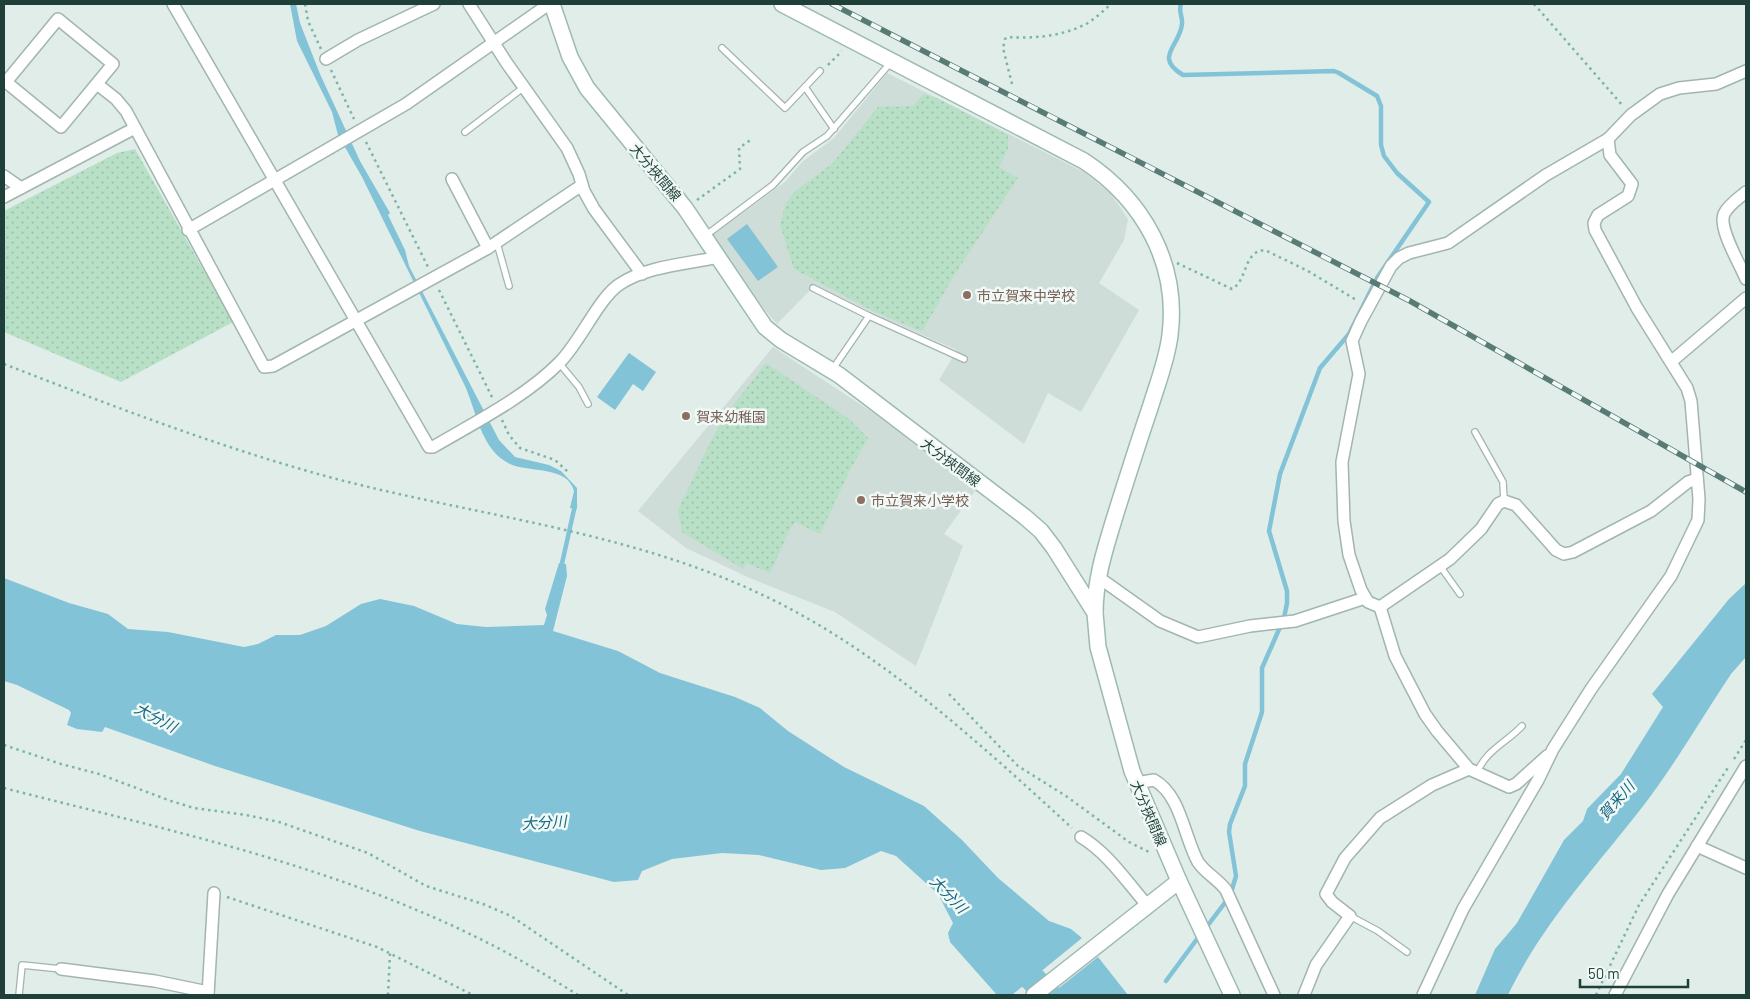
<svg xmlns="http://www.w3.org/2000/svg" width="1750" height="999" font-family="Barlow,'Noto Sans JP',sans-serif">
  <defs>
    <pattern id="park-dots" width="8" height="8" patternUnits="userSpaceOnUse" patternTransform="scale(1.25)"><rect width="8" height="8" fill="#b7e0c6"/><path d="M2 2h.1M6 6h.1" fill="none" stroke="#9dc1ab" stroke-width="1.8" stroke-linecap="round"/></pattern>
  </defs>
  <rect width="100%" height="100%" fill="#e0ede8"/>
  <g fill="#ceddd7">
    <polygon points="887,73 1084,172 1111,194 1128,219 1124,240 1099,283 1139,310 1081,412 1048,393 1024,444 939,380 957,350 884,318 815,285 777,324 754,297 714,237 714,234 785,182 802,162 834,138"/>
    <polygon points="773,347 875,414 975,491 944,534 963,546 916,666 835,612 752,579 686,548 638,511"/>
  </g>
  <g fill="url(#park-dots)">
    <polygon points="924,94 937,98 1008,135 1008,149 999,167 1018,178 955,274 923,330 921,331 871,310 794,269 780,225 785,205 794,192 832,164 878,107 913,106"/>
    <polygon points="135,149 233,322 121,382 4,332 4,211 117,153"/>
    <polygon points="766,363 849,419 868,438 850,470 820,534 795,522 789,531 770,573 746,563 743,569 682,532 678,510 711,441 724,417"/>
  </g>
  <g fill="#82c3d8">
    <path d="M 290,4 L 296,4 L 300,23 L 320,74 L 360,161 L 390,213 L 388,215 L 405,250 L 409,266 L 499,440 L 515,457 L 549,465 L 561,471 L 577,488 L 577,509 L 570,508 L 574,491 C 567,465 529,473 510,464 C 481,450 477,413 465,386 L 362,177 L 338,135 L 332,112 L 297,41 Z"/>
    <polygon points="747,224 778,267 758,281 727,239"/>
    <polygon points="629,353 656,372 643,391 633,384 615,410 597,397"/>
    <polygon points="559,563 566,564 567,576 553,631 618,651 660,673 735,697 760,708 788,731 844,767 924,806 962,840 998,878 1049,921 1071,929 1082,938 1012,995 997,995 950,942 948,933 953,923 938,894 896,856 881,851 845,868 821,870 759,855 722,853 672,859 642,871 638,880 614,882 420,831 215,766 105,727 102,732 77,729 67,725 71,713 69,710 17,685 4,681 4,578 69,603 108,614 128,629 168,632 244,647 258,644 276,635 300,635 326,626 361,604 380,599 414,606 457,624 486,627 544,625 547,615 545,609"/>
    <path d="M 1746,583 L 1746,657 L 1731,674 C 1701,719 1673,768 1640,810 C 1593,870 1541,926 1508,995 L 1475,995 L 1495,949 L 1517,923 L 1564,840 L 1583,821 L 1587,809 L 1621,774 L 1663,707 L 1652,694 L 1729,599 Z"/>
    <polygon points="1098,957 1128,995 1050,995"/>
  </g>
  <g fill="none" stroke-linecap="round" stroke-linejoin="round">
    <g stroke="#82c3d8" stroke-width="4.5">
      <path d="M 1181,4 C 1178,11 1183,17 1182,24 C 1180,46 1153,57 1183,75 L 1334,71 L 1339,73 L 1377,96 L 1381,106 L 1381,145 L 1384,156 L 1397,173 L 1429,202 L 1377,278 L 1349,334 L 1320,368 L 1280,474 L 1269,531 L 1287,591 L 1287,603 L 1284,618 L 1262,668 L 1262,712 L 1245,764 L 1245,786 L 1230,824 L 1229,832 L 1236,876 L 1230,896 L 1205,929"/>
      <polyline points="561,568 575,505"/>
      <polyline points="1166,981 1200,935"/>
    </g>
    <polyline stroke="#82c3d8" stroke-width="26" points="1007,952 1048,995"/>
    <defs>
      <g id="lane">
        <polyline points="722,48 785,108 820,71"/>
        <polyline points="805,87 834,129"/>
        <polyline points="465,132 524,87"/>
        <polyline points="705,236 773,185 803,152 827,136 892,61"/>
        <polyline points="497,243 509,286"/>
        <polyline points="813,288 869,316 964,359"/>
        <polyline points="559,363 579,387 588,404"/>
        <polyline points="832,370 869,316"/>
        <polyline points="1475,432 1503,482 1504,501"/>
        <polyline points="1440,566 1460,594"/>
        <path d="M 1477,773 C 1485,751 1506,743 1522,726"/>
        <polyline points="1350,916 1378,931 1407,952"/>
        <polyline points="19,995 22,965 61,969"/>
      </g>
      <g id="street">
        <path d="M 173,4 L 429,447 L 433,447 C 474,423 527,396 560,362 C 580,342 600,296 620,284 C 647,266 687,264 719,257"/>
        <polyline points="469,4 506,62 567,148 579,174 584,191 594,209 642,274"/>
        <polygon points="58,19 113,64 61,127 6,82"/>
        <polyline points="326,59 358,40 434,4"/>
        <polyline points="97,84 116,99 126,111 264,367 273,366 488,248 582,185"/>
        <polyline points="1608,139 1546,175 1448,243 1409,253 1399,258 1391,266 1361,321 1352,341 1359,374 1342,462 1344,521 1349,555 1361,590 1368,602 1380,607 1450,559 1481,529 1498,504 1504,501 1516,505 1556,550 1564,554 1573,552 1651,511 1688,482 1697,479"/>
        <polyline points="4,176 21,188"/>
        <polyline points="452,179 488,248"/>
        <path d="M 1746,192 C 1739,198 1728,205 1724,214 C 1718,228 1740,264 1746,279"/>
        <polyline points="4,197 135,128"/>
        <polyline points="188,230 406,104 549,4"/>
        <polyline points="1672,361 1746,298"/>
        <polyline points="1098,577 1160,621 1198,637 1250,626 1295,621 1365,598"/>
        <polyline points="1380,607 1395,656 1425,714 1437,731 1469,769 1509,787 1516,784 1547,756"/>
        <path d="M 1136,783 L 1154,780 C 1181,795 1184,837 1198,862 C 1205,873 1218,879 1226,890 L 1274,995"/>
        <path d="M 1081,837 C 1108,853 1127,882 1147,905"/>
        <polyline points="1697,846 1746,868"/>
        <polyline points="61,969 155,981 208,992"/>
        <polyline points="208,995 214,893"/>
        <polyline points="1304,995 1316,965 1350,916 1332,902 1326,894 1345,858 1380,818 1432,785 1469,769"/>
        <polyline points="1423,995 1463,909 1538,780 1553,749 1591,689 1671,576 1698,520 1699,499 1691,401 1687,388 1637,308 1595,230 1594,223 1598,215 1628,196 1632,184 1610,155 1608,139 1631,115 1660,94 1679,88 1716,84 1746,71"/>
        <polyline points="1615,995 1668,894 1746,766"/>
      </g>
      <g id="secondary">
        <polyline points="552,4 570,57 587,88 685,208 765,327 781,340 839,375 1025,517 1041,531 1054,548 1095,613 1098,647 1132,771 1179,881 1232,995"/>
        <path d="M 782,4 L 1084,161 C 1143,200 1179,263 1170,335 C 1167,360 1157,385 1150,408 C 1138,443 1127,478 1116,513 C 1106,546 1095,578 1095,613"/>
        <polyline points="1034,995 1179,881"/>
      </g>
    </defs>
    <use href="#lane" stroke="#a2b5b0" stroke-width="8"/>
    <use href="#street" stroke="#a2b5b0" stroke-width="14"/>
    <use href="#secondary" stroke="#9dbab2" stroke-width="18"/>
    <g stroke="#7db4a8" stroke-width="2.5" stroke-dasharray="2.5 4" stroke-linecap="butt">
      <polyline points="305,4 308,21 321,49"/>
      <polyline points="1534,4 1623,106"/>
      <polyline points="828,65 842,51"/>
      <polyline points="331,70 354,119"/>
      <path d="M 1012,84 L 1003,48 L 1005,39 L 1008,37 C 1033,39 1063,36 1086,24 C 1095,19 1103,11 1111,4"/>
      <polyline points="366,142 428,267"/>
      <polyline points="697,200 740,169 739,148 752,139"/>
      <path d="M 1177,263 L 1232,289 C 1248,280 1243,251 1265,250 L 1308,271 L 1358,301"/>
      <polyline points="439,290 493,399"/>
      <path d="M 4,364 C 107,404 211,444 318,474 C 477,518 649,531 796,612 C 896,666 988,751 1072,828"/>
      <polyline points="502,420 509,435 520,448 555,460 568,472"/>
      <polyline points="949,694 1018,766 1066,796 1129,842 1151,853"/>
      <polyline points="4,745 61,764 99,774 171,801 194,808 246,815 279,822 368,853 426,886 483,904 511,916 628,995"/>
      <polyline points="1734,759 1746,740"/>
      <path d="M 4,788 C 167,830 338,866 490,944 C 520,959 549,977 578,995"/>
      <polyline points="227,897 377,947 473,995"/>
      <polyline points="388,995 390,953"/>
      <polyline points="1596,995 1639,905 1729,766"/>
    </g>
    <use href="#lane" stroke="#fff" stroke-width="5.5"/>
    <use href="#street" stroke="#fff" stroke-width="11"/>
    <use href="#secondary" stroke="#fff" stroke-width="15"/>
    <defs>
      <polyline id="rail" points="832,4 1410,301 1746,492"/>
    </defs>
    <use href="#rail" stroke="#597b75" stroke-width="5.5"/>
    <use href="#rail" stroke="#f1f9f6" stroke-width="4" stroke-dasharray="11" stroke-linecap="butt"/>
  </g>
  <g fill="#8d6e63" stroke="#f1f9f6" stroke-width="2">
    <circle cx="967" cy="295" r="5"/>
    <circle cx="686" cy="416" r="5"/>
    <circle cx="861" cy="500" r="5"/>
  </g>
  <g text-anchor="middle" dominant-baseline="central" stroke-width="5" stroke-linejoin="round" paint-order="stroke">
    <g font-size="14" fill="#1f3f39" stroke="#f1f9f6">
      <text transform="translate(656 172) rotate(50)">大分挾間線</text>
      <text transform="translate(951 462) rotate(37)">大分挾間線</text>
      <text transform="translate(1149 813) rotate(67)">大分挾間線</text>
    </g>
    <g font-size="14" fill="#785e54" stroke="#f1f9f6" text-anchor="start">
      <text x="977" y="295">市立賀来中学校</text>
      <text x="696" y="416">賀来幼稚園</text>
      <text x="871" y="500">市立賀来小学校</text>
    </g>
    <g font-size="15" font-style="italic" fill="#136581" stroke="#f1f9f6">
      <text transform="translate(156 717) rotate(28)">大分川</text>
      <text transform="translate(1616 800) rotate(-49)">賀来川</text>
      <text transform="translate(544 822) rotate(-4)">大分川</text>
      <text transform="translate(949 894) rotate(46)">大分川</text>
    </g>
  </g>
  <rect width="1750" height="999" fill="none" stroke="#1f3f39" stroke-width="10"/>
  <path d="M1580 979v8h108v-8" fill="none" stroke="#1f3f39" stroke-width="2.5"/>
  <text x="1588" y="979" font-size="15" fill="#1f3f39" stroke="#f1f9f6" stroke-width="4" paint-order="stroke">50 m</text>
</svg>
